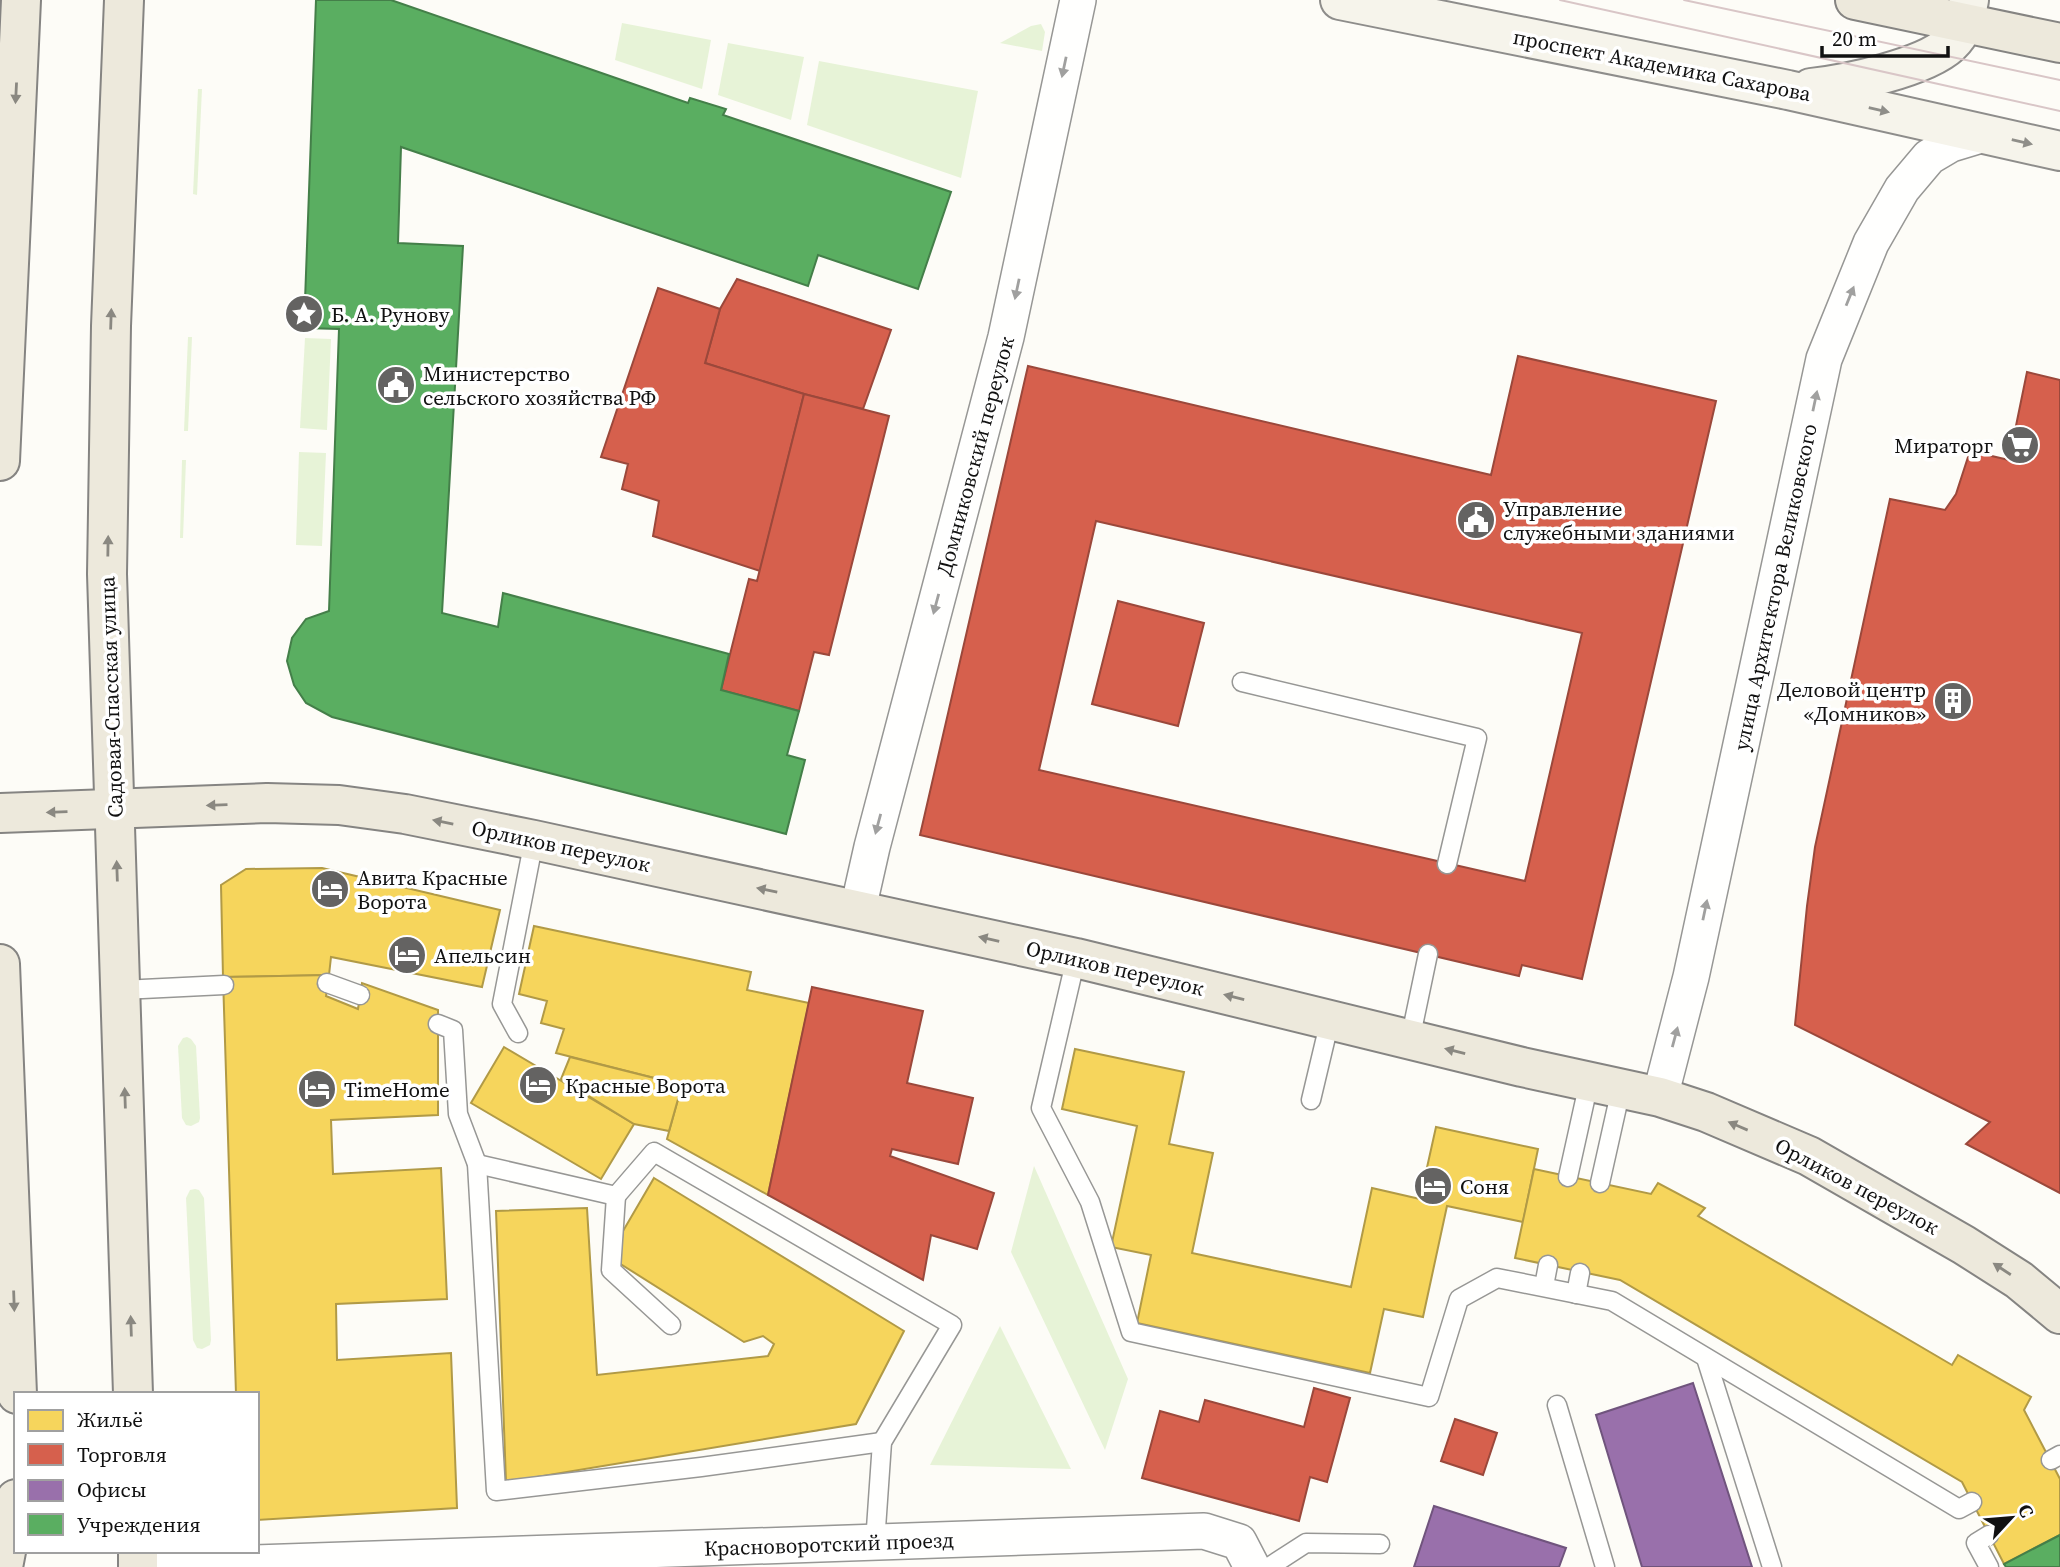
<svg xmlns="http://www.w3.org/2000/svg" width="2060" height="1567" font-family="'Source Serif 4',serif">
  <rect width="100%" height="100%" fill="#fdfcf7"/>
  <g fill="#e7f3d7">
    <polygon points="622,23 711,40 702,89 615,60"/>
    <polygon points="1041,24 1045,32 1042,51 1000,43 1031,26"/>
    <polygon points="728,43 804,57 791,120 718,95"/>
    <polygon points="819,61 978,91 961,178 807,125"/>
    <polygon points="198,89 202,89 197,195 193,194"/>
    <polygon points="188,337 192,337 188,431 184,431"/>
    <polygon points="305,338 331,339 327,430 300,428"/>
    <polygon points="299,452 326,453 322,546 296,545"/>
    <polygon points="182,460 186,460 183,538 180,538"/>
    <polygon points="187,1037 191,1039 196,1046 200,1118 199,1122 191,1126 186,1125 182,1118 178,1046 183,1038"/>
    <polygon points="1034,1166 1128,1379 1105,1450 1011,1252"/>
    <polygon points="195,1189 199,1190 204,1198 211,1340 210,1345 202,1349 197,1348 193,1340 186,1198 190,1190"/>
    <polygon points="1000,1326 1071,1469 930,1465"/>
  </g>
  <g fill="#f6d55c" stroke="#b19a46" stroke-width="2">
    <polygon points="322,868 500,910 482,987 331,957 329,975 223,977 221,885 246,869"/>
    <polygon points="534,926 751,972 747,990 809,1003 768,1195 667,1139 682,1085 556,1053 564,1029 541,1023 547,1001 519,994"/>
    <polygon points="329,975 326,996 358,1009 362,983 438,1010 438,1115 331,1120 333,1174 441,1168 447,1299 336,1304 337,1360 451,1353 457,1508 257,1520 257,1394 236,1394 223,977"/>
    <polygon points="504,1047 634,1124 601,1179 471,1103"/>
    <polygon points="1075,1049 1184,1072 1169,1144 1213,1153 1192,1253 1351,1287 1372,1188 1420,1199 1436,1127 1538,1149 1523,1222 1447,1206 1423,1317 1384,1309 1370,1373 1137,1323 1151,1255 1111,1247 1137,1126 1062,1109"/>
    <polygon points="570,1057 682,1085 669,1131 634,1124 561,1079"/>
    <polygon points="1534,1169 1651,1194 1658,1183 1705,1208 1698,1216 1952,1365 1958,1355 2031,1397 2024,1410 2060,1479 2060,1535 2004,1564 1962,1482 1620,1280 1515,1258"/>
    <polygon points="654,1178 904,1331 856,1424 506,1482 496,1211 587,1208 597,1375 768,1356 774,1344 763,1336 744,1342 619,1263 623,1231"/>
  </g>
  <g fill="#d6604d" stroke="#9b483b" stroke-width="2" fill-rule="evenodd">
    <polygon points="737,279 891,330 863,409 804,394 705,363 720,309"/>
    <polygon points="658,288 720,309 705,363 804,394 760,571 653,536 659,501 622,489 628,464 601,457"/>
    <path d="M 1518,356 L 1716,401 L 1582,979 L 1522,965 L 1519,976 L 920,835 L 1028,366 L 1491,475 ZM 1096,521 L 1582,633 L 1525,881 L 1039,770 Z"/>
    <polygon points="2027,372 2060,380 2060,1193 1966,1144 1990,1122 1795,1025 1807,906 1815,847 1890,499 1945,510 1956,494 1970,451 2009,460"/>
    <polygon points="804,394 889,416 829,655 814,652 799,711 721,690 749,579 757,581"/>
    <polygon points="1118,601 1204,623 1178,726 1092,704"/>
    <polygon points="812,987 923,1011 907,1083 973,1098 958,1164 892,1149 890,1156 994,1193 977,1249 931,1235 923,1280 768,1195"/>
    <polygon points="1314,1388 1350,1398 1327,1482 1310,1477 1299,1521 1142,1478 1160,1411 1199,1422 1205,1400 1304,1427"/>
    <polygon points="1455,1419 1497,1433 1483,1475 1441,1461"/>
  </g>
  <g fill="#9970ab" stroke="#70547d" stroke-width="2">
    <polygon points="1693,1383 1752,1567 1642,1567 1596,1415"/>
    <polygon points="1434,1506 1566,1548 1559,1567 1414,1567"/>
  </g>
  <g fill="#5aae61" stroke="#447f49" stroke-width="2">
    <polygon points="316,0 391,0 688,103 690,98 726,109 723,115 951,192 918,289 818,255 808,286 401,147 398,243 463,246 442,613 498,627 503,593 729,654 721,690 799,711 787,755 805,760 786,834 332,717 306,703 294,685 287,661 292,638 306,619 329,611 339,329 304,328"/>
    <polygon points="2060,1535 2060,1567 2006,1567 2004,1564"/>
  </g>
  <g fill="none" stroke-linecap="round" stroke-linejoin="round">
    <defs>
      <g id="lane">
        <polyline points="1242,682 1477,738 1447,864"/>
        <polyline points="1076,958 1041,1108 1090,1202 1131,1332 1429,1397 1459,1299 1497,1278 1612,1301 1959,1509 1972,1502"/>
        <polyline points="327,983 360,995"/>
        <polyline points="122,990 224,985"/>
        <polyline points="438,1024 453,1030 458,1114 477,1164 496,1491 701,1467 882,1442"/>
        <polyline points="518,1033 502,1004 534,840"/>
        <polyline points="1410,1040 1428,954"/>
        <polyline points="1311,1100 1330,1020"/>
        <polyline points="477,1164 616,1196 654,1152 952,1325 882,1442 875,1543"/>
        <polyline points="1568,1177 1589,1082"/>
        <polyline points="1600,1183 1621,1089"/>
        <polyline points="616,1196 611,1270 671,1325"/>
        <polyline points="1544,1286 1548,1265"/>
        <polyline points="1576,1294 1580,1273"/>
        <polyline points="1706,1358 1772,1567"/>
        <polyline points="1557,1405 1605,1567"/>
        <polyline points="2051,1460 2060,1455"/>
        <polyline points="1269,1567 1306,1543 1380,1544"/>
        <polyline points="1989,1567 1976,1543 1989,1535"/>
      </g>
      <g id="street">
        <polyline points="858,909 872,847 1006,337 1078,0"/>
        <polyline points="1660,1097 1691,977 1824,359 1871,243 1902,189 1929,157 1951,144 1984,134"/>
        <polyline points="138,1567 1204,1531 1239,1542 1252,1567"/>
      </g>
      <g id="secondary">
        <polyline points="1340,0 1788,90 2060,151"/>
        <path d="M 1811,88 C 1847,84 1924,68 1950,44 C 1963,32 1966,17 1969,0"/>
      </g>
      <g id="primary">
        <polyline points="124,0 111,326 107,574 133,1394"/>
        <polyline points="1855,0 2060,43"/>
        <polyline points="0,461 21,0"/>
        <polyline points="0,813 267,803 339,805 405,814 534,840 1076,958 1522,1067 1660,1097 1706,1112 1809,1156 1964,1245 2019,1280 2060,1314"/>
        <polyline points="0,964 17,1394"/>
        <polyline points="138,1551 138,1567"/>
        <polyline points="3,1567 16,1499"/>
      </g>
    </defs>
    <use href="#lane" stroke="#979795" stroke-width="21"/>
    <use href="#street" stroke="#979795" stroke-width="38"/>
    <use href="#secondary" stroke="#8e8d8b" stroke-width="42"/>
    <use href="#primary" stroke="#858482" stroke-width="42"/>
    <use href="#lane" stroke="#fffffe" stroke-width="18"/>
    <use href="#street" stroke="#fffffe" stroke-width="35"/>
    <use href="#secondary" stroke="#f6f4eb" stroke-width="38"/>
    <use href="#primary" stroke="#ede9dc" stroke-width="38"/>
    <g stroke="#d9c6c7" stroke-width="2">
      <polyline points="1560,0 2060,111"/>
      <polyline points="1684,0 2060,80"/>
    </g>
  </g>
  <defs><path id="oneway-solid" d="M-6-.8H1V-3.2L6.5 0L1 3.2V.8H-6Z" transform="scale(1.75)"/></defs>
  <g fill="#a0a09f">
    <use href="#oneway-solid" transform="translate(1064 67) rotate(102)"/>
    <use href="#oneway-solid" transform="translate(1017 289) rotate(102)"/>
    <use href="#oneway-solid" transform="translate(1850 296) rotate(-68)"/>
    <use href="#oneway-solid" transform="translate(1815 401) rotate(-78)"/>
    <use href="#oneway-solid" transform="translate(936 604) rotate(105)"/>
    <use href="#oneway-solid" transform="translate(878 824) rotate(105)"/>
    <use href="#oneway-solid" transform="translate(1705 910) rotate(-78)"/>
    <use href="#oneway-solid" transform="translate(1675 1037) rotate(-75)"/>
  </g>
  <g fill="#8a8881">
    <use href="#oneway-solid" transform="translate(16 93) rotate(93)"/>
    <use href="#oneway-solid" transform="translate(111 319) rotate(-88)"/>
    <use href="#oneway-solid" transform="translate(108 546) rotate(-89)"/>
    <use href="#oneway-solid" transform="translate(217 805) rotate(178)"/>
    <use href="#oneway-solid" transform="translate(57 812) rotate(178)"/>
    <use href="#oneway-solid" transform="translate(443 822) rotate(-169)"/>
    <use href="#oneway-solid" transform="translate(117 871) rotate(-92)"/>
    <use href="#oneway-solid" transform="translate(767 890) rotate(-168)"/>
    <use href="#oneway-solid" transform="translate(989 939) rotate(-167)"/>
    <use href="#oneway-solid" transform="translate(1234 997) rotate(-166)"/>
    <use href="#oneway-solid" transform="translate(1455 1051) rotate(-166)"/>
    <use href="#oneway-solid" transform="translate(125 1098) rotate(-92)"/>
    <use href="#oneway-solid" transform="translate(1738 1126) rotate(-157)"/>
    <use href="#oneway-solid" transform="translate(2002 1269) rotate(-147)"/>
    <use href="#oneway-solid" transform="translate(14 1301) rotate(88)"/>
    <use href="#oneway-solid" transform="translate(131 1326) rotate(-92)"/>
  </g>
  <g fill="#8f8e89">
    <use href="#oneway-solid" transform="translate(1879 110) rotate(13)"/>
    <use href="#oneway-solid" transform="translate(2022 142) rotate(13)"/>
  </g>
  <defs>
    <symbol id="sight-disc" viewBox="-11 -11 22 22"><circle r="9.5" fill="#646362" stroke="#fff"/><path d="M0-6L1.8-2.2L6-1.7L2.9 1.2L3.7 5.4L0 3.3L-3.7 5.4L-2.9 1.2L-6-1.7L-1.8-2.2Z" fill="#fff"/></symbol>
    <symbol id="civic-disc" viewBox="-11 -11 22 22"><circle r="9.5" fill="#646362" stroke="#fff"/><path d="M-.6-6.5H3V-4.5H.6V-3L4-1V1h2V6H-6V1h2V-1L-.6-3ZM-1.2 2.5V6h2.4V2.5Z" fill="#fff"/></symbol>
    <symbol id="supermarket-disc" viewBox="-11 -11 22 22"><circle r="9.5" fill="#646362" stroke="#fff"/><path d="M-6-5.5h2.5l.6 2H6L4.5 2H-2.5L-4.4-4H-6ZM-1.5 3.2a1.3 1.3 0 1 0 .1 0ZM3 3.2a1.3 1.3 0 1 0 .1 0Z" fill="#fff"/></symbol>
    <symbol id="building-disc" viewBox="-11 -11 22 22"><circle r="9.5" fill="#646362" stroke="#fff"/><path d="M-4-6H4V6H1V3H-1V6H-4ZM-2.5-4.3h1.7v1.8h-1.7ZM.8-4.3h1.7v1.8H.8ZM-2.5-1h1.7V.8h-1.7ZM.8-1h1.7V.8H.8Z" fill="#fff"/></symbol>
    <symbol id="hotel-disc" viewBox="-11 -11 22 22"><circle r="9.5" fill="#646362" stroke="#fff"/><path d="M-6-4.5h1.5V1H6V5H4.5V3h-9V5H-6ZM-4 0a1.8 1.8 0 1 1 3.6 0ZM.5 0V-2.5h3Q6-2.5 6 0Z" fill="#fff"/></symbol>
  </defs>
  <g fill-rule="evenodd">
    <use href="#sight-disc" x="282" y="292" width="44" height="44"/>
    <use href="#civic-disc" x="374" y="363" width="44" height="44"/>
    <use href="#supermarket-disc" x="1998" y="423" width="44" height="44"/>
    <use href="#civic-disc" x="1454" y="498" width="44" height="44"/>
    <use href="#building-disc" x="1931" y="679" width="44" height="44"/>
    <use href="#hotel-disc" x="308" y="867" width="44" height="44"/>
    <use href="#hotel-disc" x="385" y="933" width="44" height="44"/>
    <use href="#hotel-disc" x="516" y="1063" width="44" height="44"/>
    <use href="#hotel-disc" x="295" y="1067" width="44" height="44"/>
    <use href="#hotel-disc" x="1411" y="1164" width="44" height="44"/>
  </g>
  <g text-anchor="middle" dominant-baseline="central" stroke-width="7" stroke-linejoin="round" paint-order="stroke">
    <g font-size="21" fill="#111" stroke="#fff">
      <text transform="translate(1662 65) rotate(11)">проспект Академика Сахарова</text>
      <text transform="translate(975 456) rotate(-75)">Домниковский переулок</text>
      <text transform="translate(1775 587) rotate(-78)">улица Архитектора Великовского</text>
      <text transform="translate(111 697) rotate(-92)">Садовая-Спасская улица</text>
      <text transform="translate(561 846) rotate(12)">Орликов переулок</text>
      <text transform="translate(1115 968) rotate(13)">Орликов переулок</text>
      <text transform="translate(1857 1186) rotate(28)">Орликов переулок</text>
      <text transform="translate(829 1544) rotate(-2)">Красноворотский проезд</text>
    </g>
    <g font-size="21" fill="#111" stroke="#fff" text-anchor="start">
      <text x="331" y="314">Б. А. Рунову</text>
      <text x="423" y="373">Министерство<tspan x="423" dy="24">сельского хозяйства РФ</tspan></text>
      <text x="1993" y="445" text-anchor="end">Мираторг</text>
      <text x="1503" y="508">Управление<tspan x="1503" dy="24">служебными зданиями</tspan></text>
      <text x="1926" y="689" text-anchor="end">Деловой центр<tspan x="1926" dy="24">«Домников»</tspan></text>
      <text x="357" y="877">Авита Красные<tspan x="357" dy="24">Ворота</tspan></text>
      <text x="434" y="955">Апельсин</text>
      <text x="565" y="1085">Красные Ворота</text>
      <text x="344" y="1089">TimeHome</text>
      <text x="1460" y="1186">Соня</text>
    </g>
  </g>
  <rect x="14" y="1392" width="245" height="161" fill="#ffffff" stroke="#a0a0a0" stroke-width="2"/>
  <rect x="28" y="1410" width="35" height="21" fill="#f6d55c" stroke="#a0a0a0" stroke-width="2"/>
  <text x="77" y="1427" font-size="21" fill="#111111">Жильё</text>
  <rect x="28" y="1444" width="35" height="21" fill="#d6604d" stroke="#a0a0a0" stroke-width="2"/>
  <text x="77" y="1462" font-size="21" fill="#111111">Торговля</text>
  <rect x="28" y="1480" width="35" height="21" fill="#9970ab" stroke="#a0a0a0" stroke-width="2"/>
  <text x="77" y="1497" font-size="21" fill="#111111">Офисы</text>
  <rect x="28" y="1514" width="35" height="21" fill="#5aae61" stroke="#a0a0a0" stroke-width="2"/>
  <text x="77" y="1532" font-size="21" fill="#111111">Учреждения</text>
  <g transform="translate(2011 1518) rotate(64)" stroke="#ffffff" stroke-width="5" paint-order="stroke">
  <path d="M0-5L12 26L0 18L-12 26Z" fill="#111111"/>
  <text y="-10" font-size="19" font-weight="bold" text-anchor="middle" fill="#111111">С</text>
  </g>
  <path d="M1822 46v10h126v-10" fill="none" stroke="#111111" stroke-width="3.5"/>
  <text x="1832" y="46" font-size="21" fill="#111111" stroke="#ffffff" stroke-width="5" paint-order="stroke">20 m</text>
</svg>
